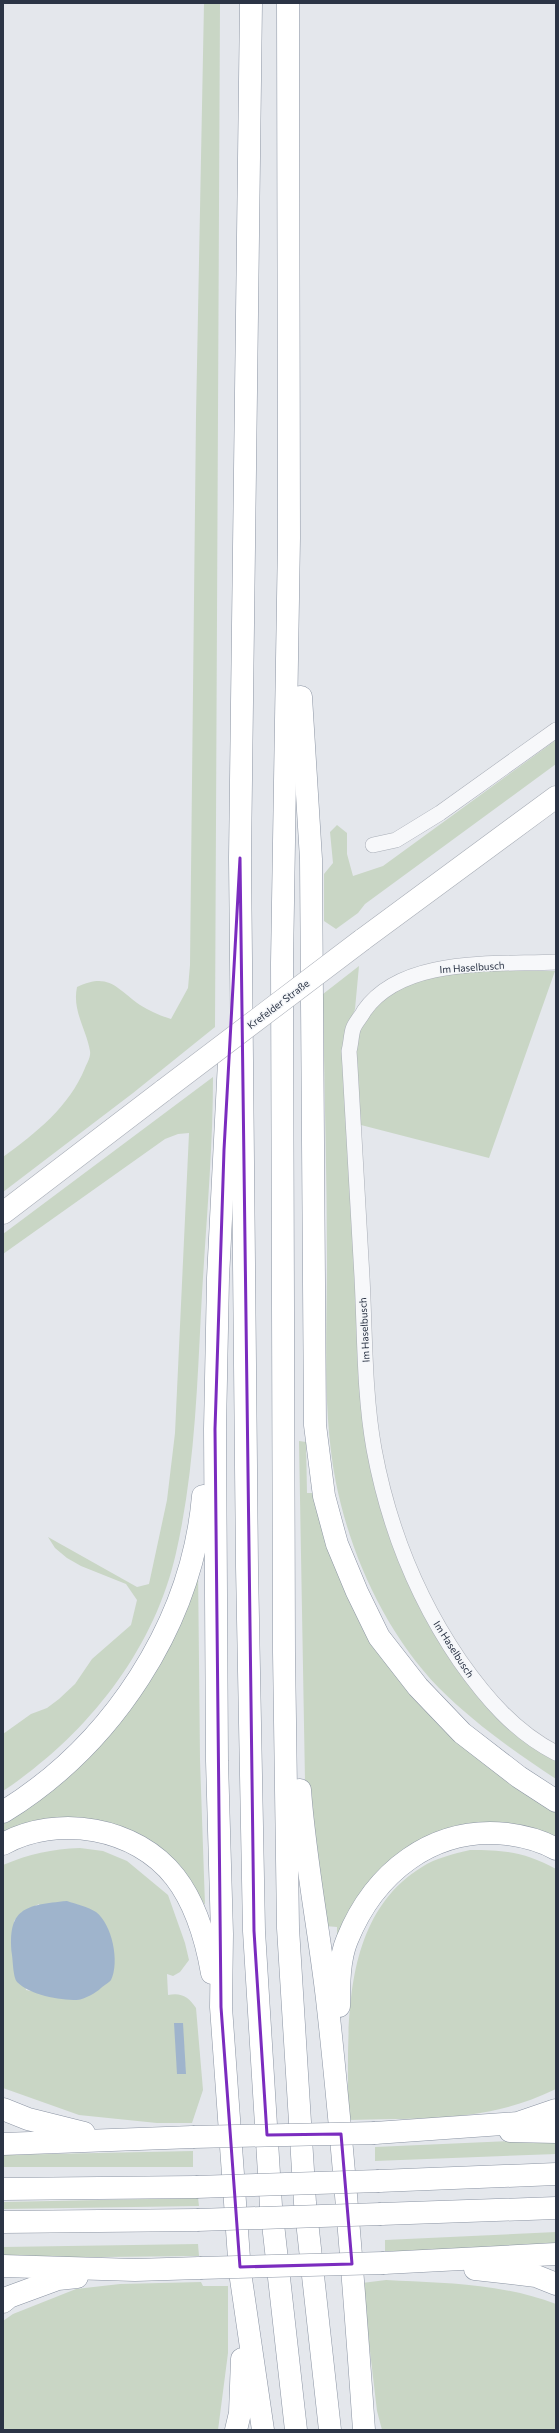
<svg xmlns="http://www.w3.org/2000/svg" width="559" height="2433" font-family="Commissioner,sans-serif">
  <rect width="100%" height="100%" fill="#e4e7ec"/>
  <g fill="#c9d6c5" fill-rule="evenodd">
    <path d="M 204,3 L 220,3 L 215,1027 L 133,1093 L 3,1192 L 3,1157 C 36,1133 69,1107 85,1068 C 87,1063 91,1057 90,1051 C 86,1028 72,1011 77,987 C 109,972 116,988 140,1005 C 149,1011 161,1016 171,1019 L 188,988 L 190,965 L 196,416 Z"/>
    <polygon points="556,740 556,764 365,904 358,913 336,929 324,921 324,874 333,863 330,832 337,825 347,833 347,854 353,876 383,866"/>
    <path d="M 359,966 L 355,1009 L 346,1033 L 373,1478 L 389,1536 L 417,1602 L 464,1677 L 556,1760 L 556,1779 C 515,1752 474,1723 439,1688 C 386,1633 351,1557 336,1483 C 322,1411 327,1334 327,1261 C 327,1172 324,1083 323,994 Z"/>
    <path d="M 555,971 L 489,1158 L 361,1125 C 359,1099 351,1052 360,1028 C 389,958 494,972 555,971 Z"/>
    <path d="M 213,1077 C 213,1155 205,1234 201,1312 C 197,1392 194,1474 176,1553 C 154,1651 86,1736 3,1791 L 3,1734 L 31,1714 L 47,1708 L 59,1699 L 75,1684 L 92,1659 L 131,1625 L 137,1600 L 126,1584 L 81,1566 L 67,1558 L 55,1548 L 48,1537 L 137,1587 L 149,1584 L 167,1500 L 175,1433 L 189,1133 L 178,1134 L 165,1139 L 3,1254 L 3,1234 Z"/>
    <polygon points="299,1441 306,1442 307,1493 316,1493 375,1642 556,1812 556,1840 453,1830 337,1936 337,1927 325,1926 305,1781"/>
    <polygon points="198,1566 200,1760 205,1905 193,1886 123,1831 3,1835 3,1819 90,1751"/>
    <path d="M 80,1848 L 103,1851 L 127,1861 L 168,1895 L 185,1943 L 189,1960 L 180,1972 L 173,1976 L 167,1974 L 168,1995 C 181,1992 189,1997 196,2008 L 203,2090 L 192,2123 L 157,2123 L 79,2115 L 3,2088 L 3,1865 C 29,1854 52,1849 80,1848 ZM 39,1904 L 78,2000 L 26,1990 L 14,1921 L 21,1913 Z"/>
    <path d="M 470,1850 C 505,1850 525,1852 556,1869 L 556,2089 C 483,2124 424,2117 348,2120 C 349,2035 337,1919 422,1867 C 436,1858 453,1854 470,1850 Z"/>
    <polygon points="556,2139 556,2154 375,2161 375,2147"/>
    <polygon points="193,2151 193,2167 3,2167 3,2155"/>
    <polygon points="198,2198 199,2206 3,2209 3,2202"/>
    <polygon points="556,2232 556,2245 470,2251 385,2251 385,2240"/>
    <polygon points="198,2244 199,2256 3,2258 3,2247"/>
    <path d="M 386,2280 C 443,2283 501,2283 556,2304 L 556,2430 L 382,2430 L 377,2411 L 362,2283 Z"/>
    <polygon points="201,2282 203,2286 228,2286 228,2353 218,2430 3,2430 3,2321 13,2314 76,2289 120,2284"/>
  </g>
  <g fill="#9fb4cc">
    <path d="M 67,1901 C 76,1904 88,1907 96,1912 C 112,1924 120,1962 111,1980 C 109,1983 104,1985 101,1988 C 96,1993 85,1999 77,2000 C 59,2000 30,1995 17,1982 C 13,1977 13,1962 12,1955 C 7,1908 25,1905 67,1901 Z"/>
    <polygon points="174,2023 183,2023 186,2074 177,2074"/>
  </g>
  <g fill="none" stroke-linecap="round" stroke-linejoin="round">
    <defs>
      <g id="minor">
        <polyline points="373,845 396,840 440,813 556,730"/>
        <path d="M 556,962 C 496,965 402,956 364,1011 C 361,1017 355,1023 353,1029 C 351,1036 351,1044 349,1051 C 354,1126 358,1201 362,1277 C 365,1334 364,1393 374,1449 C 388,1525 417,1598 460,1661 C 486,1698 515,1732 556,1753"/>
      </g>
      <g id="secondary">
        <polyline points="362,940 556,797"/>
        <polyline points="3,1213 164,1090"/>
      </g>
      <g id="motorway">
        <polyline points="251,3 240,858 247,1567 254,1931 271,2206 296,2430"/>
        <polyline points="288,3 289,538 282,963 284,1652 288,1928 305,2203 330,2430"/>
        <polyline points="301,697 311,859 315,1425 324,1496 337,1544 357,1592 379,1637 418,1687 462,1733 519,1777 556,1801"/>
        <polyline points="229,1061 218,1278 215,1429 217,1761 222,1934 221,2007 240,2272 263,2430"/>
        <path d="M 300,1790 C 305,1860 319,1929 327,1999 C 343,2142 354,2286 364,2430"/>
        <path d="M 3,1812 C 112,1745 192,1624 203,1496"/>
        <path d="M 3,1844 C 58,1814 136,1827 175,1877 C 196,1904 206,1939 212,1973"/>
        <path d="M 339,2006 C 339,1985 339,1959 347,1940 C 374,1873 432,1826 507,1834 C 523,1836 542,1841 556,1849"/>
        <polyline points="3,2109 28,2119 84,2133"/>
        <polyline points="510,2131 556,2132"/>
        <polyline points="375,2133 518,2123 556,2110"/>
        <polyline points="3,2144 193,2137"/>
        <polyline points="379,2181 556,2174"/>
        <polyline points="3,2189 196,2187"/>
        <polyline points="381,2214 556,2208"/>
        <polyline points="3,2222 197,2220"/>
        <polyline points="384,2263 556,2254"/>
        <polyline points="3,2266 135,2270 200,2268"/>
        <polyline points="475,2269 536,2276 556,2284"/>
        <polyline points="3,2302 9,2297 58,2279 77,2277"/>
        <polyline points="236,2430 240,2413 242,2359"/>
      </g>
    </defs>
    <use href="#minor" stroke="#a9aeb7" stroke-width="16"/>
    <use href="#secondary" stroke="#a9aeb7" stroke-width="23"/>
    <use href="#motorway" stroke="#8b94a3" stroke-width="23"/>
    <use href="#minor" stroke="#f7f8fa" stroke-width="15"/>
    <use href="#secondary" stroke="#fff" stroke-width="22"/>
    <use href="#motorway" stroke="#fff" stroke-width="22"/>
    <defs>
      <polyline id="secondary-bridge" points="164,1090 362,940"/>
      <g id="motorway-bridge">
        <polyline points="193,2137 375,2133"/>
        <polyline points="196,2187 379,2181"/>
        <polyline points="197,2220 381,2214"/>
        <polyline points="200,2268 384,2263"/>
      </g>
    </defs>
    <use href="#secondary-bridge" stroke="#a9aeb7" stroke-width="23" stroke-linecap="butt"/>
    <use href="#motorway-bridge" stroke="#8b94a3" stroke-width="23" stroke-linecap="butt"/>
    <use href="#secondary-bridge" stroke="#fff" stroke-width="22"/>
    <use href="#motorway-bridge" stroke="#fff" stroke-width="22"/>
  </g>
  <path fill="none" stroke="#7b2cbf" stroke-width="3" stroke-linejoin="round" d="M 240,858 L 254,1931 L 267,2135 L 341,2134 L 352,2264 L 240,2267 L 221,2007 L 215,1429 L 224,1150 Z"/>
  <g text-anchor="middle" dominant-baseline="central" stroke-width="3" stroke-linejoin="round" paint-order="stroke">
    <g font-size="10" fill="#2b3445" stroke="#f4f6f9">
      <text transform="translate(472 967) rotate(-4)">Im Haselbusch</text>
      <text transform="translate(278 1004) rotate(-37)">Krefelder Straße</text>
      <text transform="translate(364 1330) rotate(-93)">Im Haselbusch</text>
      <text transform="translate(454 1649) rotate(57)">Im Haselbusch</text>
    </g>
  </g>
  <rect width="559" height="2433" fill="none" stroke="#2b3445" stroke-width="8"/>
</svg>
